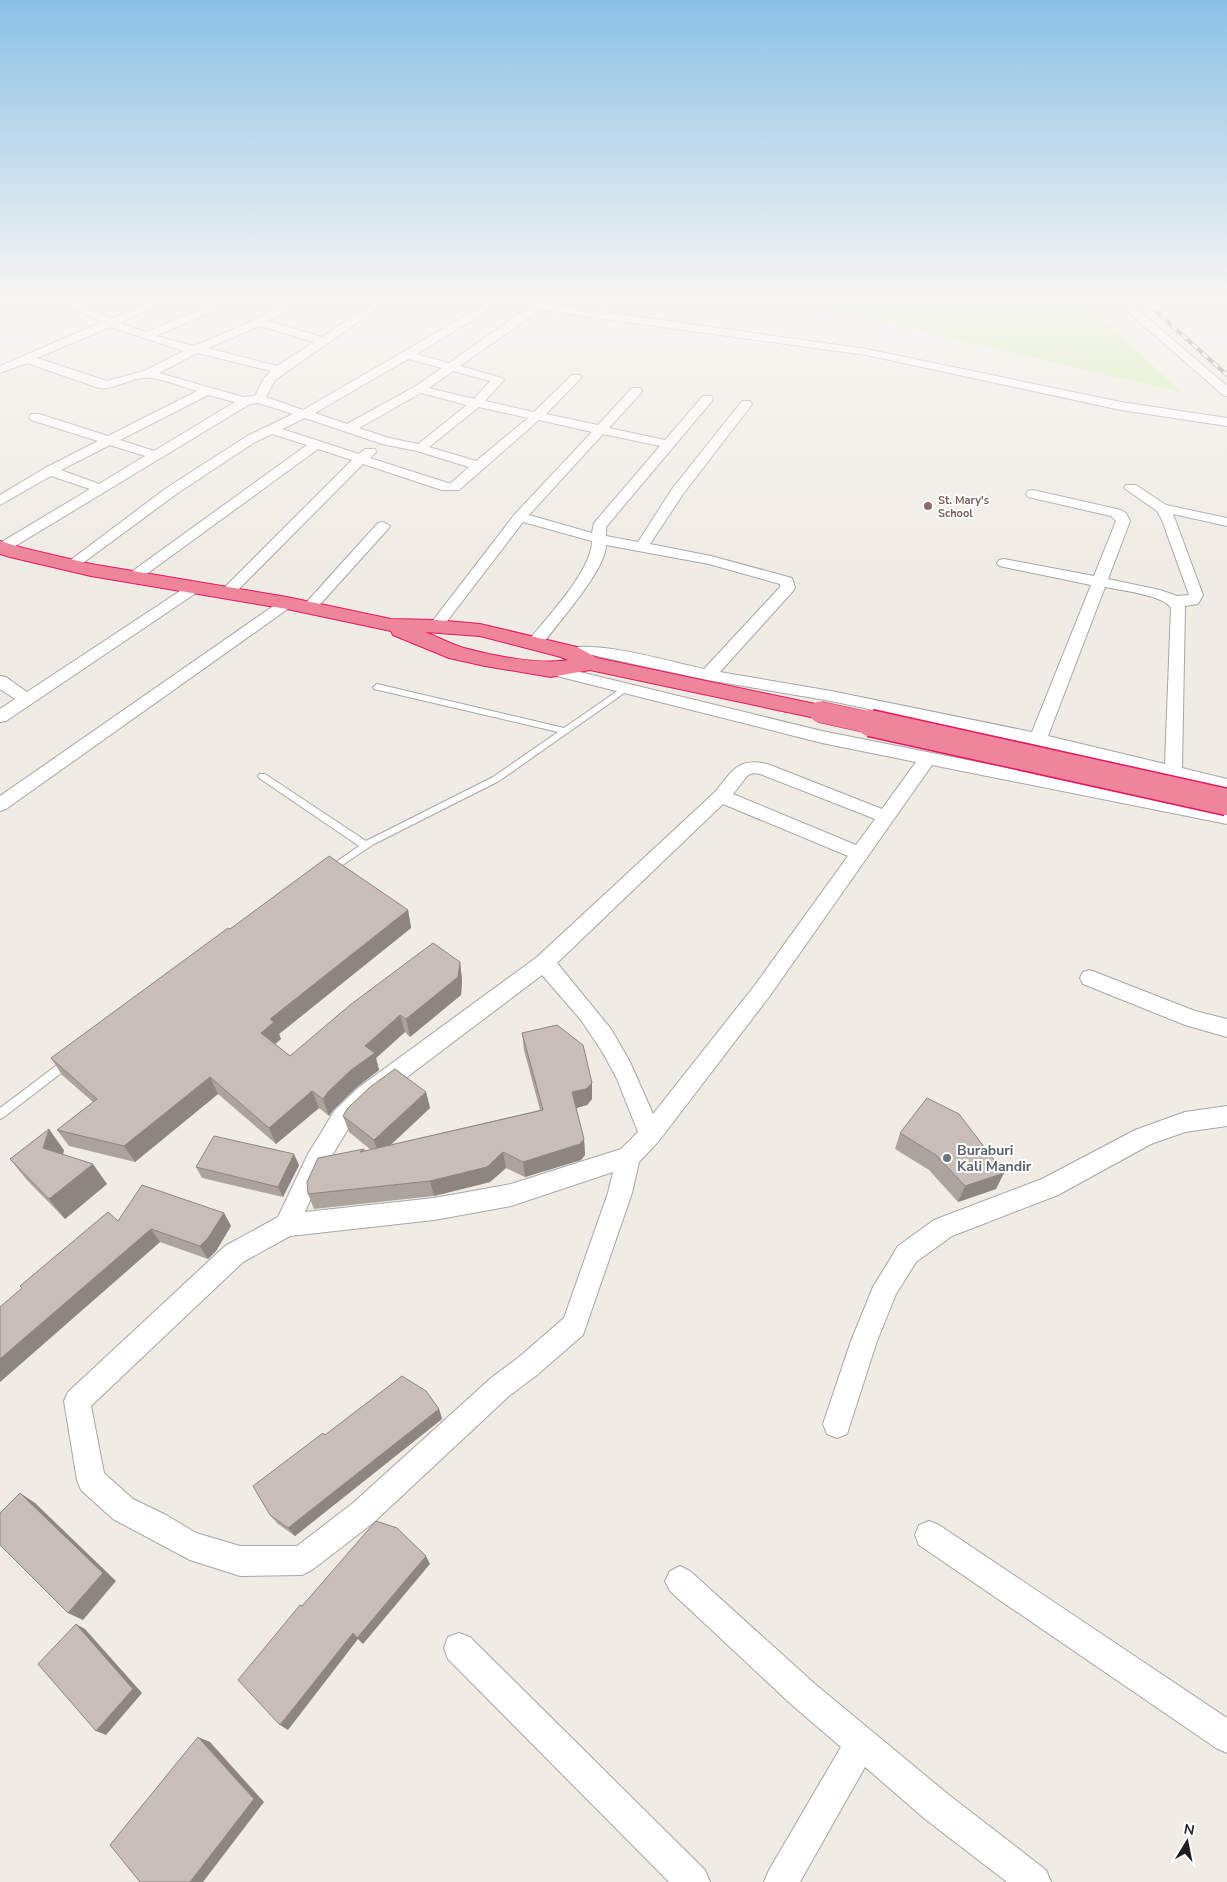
<svg xmlns="http://www.w3.org/2000/svg" width="1227" height="1882" font-family="'Nunito Sans',sans-serif">
  <rect width="100%" height="100%" fill="#f0ece4"/>
  <polygon fill="#cbefa6" points="774,297 1082,297 1180,392"/>
  <g fill="none" stroke-linecap="round" stroke-linejoin="round">
    <defs>
      <g id="lane">
        <polygon points="377,684 564,728 623,687 629,687 630,689 499,781 374,844 329,874 326,873 324,871 326,869 359,846 259,778 258,776 259,774 265,774 366,841 493,777 558,732 374,689 373,687"/>
        <polygon points="69,1056 73,1058 74,1061 73,1064 4,1117 0,1119 0,1108"/>
      </g>
      <g id="street">
        <path d="M 56,297 L 70,297 L 80,302 L 91,297 L 106,297 L 88,307 L 111,319 L 160,297 L 175,297 L 120,323 L 146,332 L 208,306 L 216,306 L 217,308 L 216,310 L 156,336 L 194,346 L 255,320 L 294,297 L 307,297 L 268,321 L 322,337 L 381,297 L 394,297 L 275,380 L 266,397 L 303,410 L 470,313 L 490,300 L 495,303 L 478,317 L 416,354 L 449,363 L 533,304 L 543,298 L 549,297 L 552,300 L 548,304 L 866,349 L 1121,402 L 1227,418 L 1227,426 L 1121,410 L 866,355 L 540,310 L 460,366 L 502,378 L 504,380 L 502,382 L 485,401 L 534,412 L 572,375 L 580,375 L 582,377 L 580,379 L 546,414 L 598,425 L 632,388 L 640,388 L 642,391 L 640,394 L 609,428 L 665,440 L 703,396 L 711,396 L 713,399 L 711,402 L 606,527 L 606,536 L 638,542 L 672,489 L 742,401 L 750,401 L 752,404 L 750,407 L 683,494 L 650,544 L 711,556 L 792,578 L 795,588 L 793,591 L 720,672 L 831,691 L 1032,732 L 1091,585 L 1004,567 L 999,566 L 997,563 L 999,560 L 1004,559 L 1094,576 L 1116,521 L 1111,516 L 1028,497 L 1026,494 L 1028,491 L 1033,490 L 1121,510 L 1126,513 L 1130,521 L 1108,579 L 1160,590 L 1177,596 L 1189,595 L 1162,520 L 1157,511 L 1124,488 L 1126,485 L 1136,485 L 1166,505 L 1227,518 L 1227,526 L 1173,514 L 1203,595 L 1198,604 L 1185,606 L 1182,768 L 1227,779 L 1227,791 L 1182,780 L 1179,786 L 1173,788 L 1167,786 L 1164,782 L 1164,776 L 1038,745 L 831,701 L 708,680 L 592,655 L 569,657 L 563,655 L 561,652 L 563,649 C 599,640 667,661 704,669 L 780,587 L 780,584 L 709,564 L 606,545 C 606,570 557,624 541,646 L 529,646 L 527,643 L 529,640 C 548,616 592,570 592,541 L 523,522 L 441,629 L 431,629 L 428,626 L 431,623 L 515,514 L 592,432 L 539,420 L 459,490 L 442,490 L 363,464 L 231,597 L 221,597 L 219,594 L 221,591 L 352,460 L 318,449 L 137,581 L 127,581 L 125,578 L 127,575 L 307,445 L 272,434 L 255,442 L 175,495 L 76,568 L 66,568 L 64,565 L 165,489 L 247,436 L 293,414 L 258,403 L 250,404 L 7,551 L 0,552 L 0,543 L 90,489 L 51,476 L 0,505 L 0,495 L 45,468 L 98,441 L 31,420 L 29,417 L 31,414 L 39,414 L 108,436 L 197,391 C 182,387 165,379 150,378 C 132,376 117,390 99,388 L 27,363 L 0,373 L 0,366 L 102,322 L 74,309 ZM 260,326 L 314,342 L 277,366 L 208,348 ZM 110,327 L 184,351 L 144,371 L 107,381 L 37,358 ZM 197,353 L 271,371 L 264,378 L 255,396 L 243,397 L 159,373 ZM 408,359 L 442,368 L 416,386 L 347,424 L 315,413 ZM 453,371 L 490,381 L 474,399 L 429,388 ZM 421,393 L 467,405 L 418,444 L 389,438 L 359,428 ZM 208,395 L 235,402 L 154,451 L 120,440 ZM 479,407 L 528,418 L 476,461 L 429,447 ZM 305,418 L 382,444 L 417,451 L 469,467 L 451,483 L 448,483 L 370,458 L 376,452 L 375,449 L 365,449 L 359,454 L 282,429 ZM 603,434 L 660,446 L 594,523 L 592,533 L 529,515 ZM 110,445 L 145,456 L 99,484 L 61,470 ZM 1105,587 C 1119,590 1164,595 1171,608 L 1165,764 L 1048,736 Z"/>
        <polygon points="1111,297 1123,297 1227,386 1227,396 1223,395"/>
        <polygon points="383,522 390,526 388,529 314,611 304,611 301,608 304,605 378,523"/>
        <polygon points="194,584 199,585 201,588 199,591 6,721 0,722 0,709 15,699 0,689 0,676 6,677 27,692 189,585"/>
        <polygon points="287,598 292,600 295,603 292,606 6,809 0,811 0,796 282,600"/>
        <path d="M 551,665 L 822,731 L 1227,812 L 1227,824 L 932,765 L 769,997 L 658,1142 L 639,1162 L 632,1193 L 583,1335 L 537,1375 L 509,1396 L 373,1523 L 312,1570 L 302,1575 L 240,1576 L 190,1560 L 113,1519 L 81,1490 L 77,1480 L 64,1401 L 68,1392 L 225,1246 L 278,1217 L 308,1154 L 335,1110 L 358,1088 L 537,957 L 715,792 C 733,770 739,756 770,765 L 882,809 L 916,762 L 822,743 L 545,673 L 543,670 L 545,667 ZM 754,773 L 760,774 L 875,819 L 856,845 L 733,794 L 748,775 ZM 723,804 L 848,856 L 755,985 L 653,1114 L 630,1062 L 611,1029 L 557,963 ZM 542,975 L 581,1020 L 603,1053 L 617,1079 L 638,1132 L 621,1149 L 511,1184 L 434,1198 L 305,1212 L 325,1167 L 351,1124 L 374,1102 ZM 613,1172 L 608,1193 L 564,1318 L 519,1357 L 491,1378 L 353,1503 L 297,1546 L 240,1546 L 196,1533 L 166,1515 L 133,1499 L 104,1473 L 91,1406 L 243,1262 L 290,1236 L 434,1220 L 511,1206 Z"/>
        <polygon points="1090,970 1195,1011 1227,1019 1227,1037 1185,1025 1083,984 1080,978 1083,972"/>
        <polygon points="1227,1106 1227,1126 1185,1132 1151,1144 1058,1195 952,1236 916,1262 896,1294 877,1341 847,1434 837,1438 827,1434 823,1424 851,1341 873,1287 898,1246 934,1220 1042,1179 1135,1130 1185,1112"/>
        <polygon points="929,1521 939,1525 1227,1718 1227,1753 1216,1748 919,1545 915,1535 919,1525"/>
        <polygon points="680,1566 690,1571 815,1684 949,1795 1046,1870 1051,1882 1007,1882 925,1819 865,1767 800,1882 764,1882 769,1870 841,1747 793,1706 670,1591 665,1581 670,1571"/>
        <polygon points="459,1633 470,1637 705,1870 710,1882 669,1882 448,1659 444,1648 448,1637"/>
      </g>
      <path id="highway" d="M 0,541 L 23,548 L 91,564 L 287,597 L 391,619 L 436,620 L 480,624 L 577,647 L 597,658 L 820,705 L 828,707 L 831,712 L 828,717 L 820,719 L 590,670 L 551,677 L 485,666 L 449,658 L 393,635 L 391,631 L 287,609 L 91,576 L 10,557 L 0,554 ZM 425,632 L 480,636 L 561,657 L 568,660 C 540,665 493,656 464,648 C 451,644 438,637 425,632 Z"/>
    </defs>
    <use href="#lane" stroke="#a6a6a6" stroke-width="2"/>
    <use href="#street" stroke="#a6a6a6" stroke-width="2"/>
    <use href="#highway" stroke="#e91661" stroke-width="2"/>
    <use href="#lane" fill="#fff" fill-rule="evenodd"/>
    <use href="#street" fill="#fff" fill-rule="evenodd"/>
    <use href="#highway" fill="#ee859a" fill-rule="evenodd"/>
    <defs>
      <polyline id="rail" points="1140,297 1227,375"/>
    </defs>
    <use href="#rail" stroke="#6d6d6d" stroke-width="4"/>
    <use href="#rail" stroke="#fff" stroke-width="2.5" stroke-dasharray="7" stroke-linecap="butt"/>
    <defs>
      <polyline id="highway-bridge-far1" points="820,712 875,724"/>
      <polyline id="highway-bridge" points="870,723 1227,802"/>
    </defs>
    <use href="#highway-bridge-far1" stroke="#e91661" stroke-width="22" stroke-linecap="butt"/>
    <use href="#highway-bridge" stroke="#e91661" stroke-width="29" stroke-linecap="butt"/>
    <use href="#highway-bridge-far1" stroke="#ee859a" stroke-width="21"/>
    <use href="#highway-bridge" stroke="#ee859a" stroke-width="26"/>
  </g>
  <g fill="#ada39d">
    <polygon points="408,910 411,928 279,1034 281,1039 275,1044 290,1056 460,962 462,980 461,995 410,1037 405,1032 376,1058 379,1070 357,1087 334,1109 329,1116 319,1108 276,1144 218,1094 135,1162 69,1146 57,1130 93,1102 62,1075 51,1058 230,929"/>
    <polygon points="522,1033 592,1099 587,1105 576,1108 584,1139 585,1155 581,1160 525,1177 506,1168 490,1182 434,1196 314,1209 308,1194 364,1149 365,1151 371,1150 349,1132 343,1116 426,1092 430,1108 390,1145 540,1110 524,1050"/>
    <polygon points="900,1133 996,1189 958,1202 929,1170 895,1149"/>
    <polygon points="64,1150 63,1154 107,1184 65,1219 26,1179 10,1159"/>
    <polygon points="299,1165 283,1197 202,1178 196,1167"/>
    <polygon points="224,1213 231,1226 216,1251 208,1259 160,1242 0,1382 0,1307 118,1221"/>
    <polygon points="439,1409 442,1419 295,1536 278,1524 270,1515 325,1435"/>
  </g>
  <g fill="#8d8580">
    <polygon points="408,910 411,928 279,1034 281,1039 268,1050 261,1033 270,1019"/>
    <polygon points="460,962 462,980 461,995 410,1037 406,1019"/>
    <polygon points="400,1015 405,1032 376,1058 379,1070 357,1087 334,1109 329,1116 323,1099 328,1092 365,1046"/>
    <polygon points="210,1077 218,1094 135,1162 124,1146"/>
    <polygon points="592,1083 592,1099 587,1105 573,1109 572,1092"/>
    <polygon points="312,1091 319,1108 276,1144 269,1128"/>
    <polygon points="426,1092 430,1108 379,1156 374,1140"/>
    <polygon points="49,1129 64,1150 59,1168 43,1148"/>
    <polygon points="584,1139 585,1155 581,1160 525,1177 523,1162"/>
    <polygon points="503,1152 506,1168 490,1182 434,1196 430,1181"/>
    <polygon points="294,1154 299,1165 283,1197 278,1187"/>
    <polygon points="93,1164 107,1184 65,1219 49,1199"/>
    <polygon points="1004,1173 996,1189 958,1202 965,1186"/>
    <polygon points="224,1213 231,1226 216,1251 208,1259 200,1246"/>
    <polygon points="151,1229 160,1242 0,1382 0,1359"/>
    <polygon points="439,1409 442,1419 295,1536 288,1528"/>
    <polygon points="20,1493 35,1503 116,1581 83,1620 68,1613"/>
    <polygon points="426,1556 430,1564 363,1644 358,1639 288,1730 280,1725 353,1633"/>
    <polygon points="76,1624 85,1629 142,1693 106,1735 96,1731"/>
    <polygon points="198,1737 210,1742 264,1802 203,1882 190,1882"/>
  </g>
  <g fill="#c9beb7" stroke="#8d8580">
    <polygon points="329,856 408,910 270,1019 274,1022 261,1033 290,1056 350,1005 433,943 460,962 458,977 406,1019 400,1015 365,1046 375,1053 351,1070 328,1092 323,1099 312,1091 269,1128 210,1077 124,1146 57,1130 97,1099 51,1058 228,928 230,929"/>
    <polygon points="557,1025 583,1045 592,1083 586,1089 572,1092 584,1139 580,1144 523,1162 503,1152 487,1167 430,1181 308,1194 307,1182 318,1158 364,1149 360,1152 543,1110 522,1033"/>
    <polygon points="395,1069 426,1092 374,1140 343,1116 347,1109 370,1087"/>
    <polygon points="927,1098 959,1114 1004,1173 965,1186 936,1155 900,1133"/>
    <polygon points="49,1129 43,1148 93,1164 49,1199 10,1159"/>
    <polygon points="214,1136 294,1154 278,1187 196,1167"/>
    <polygon points="142,1185 224,1213 208,1238 200,1246 151,1229 0,1359 0,1307 22,1288 20,1286 108,1212 118,1221"/>
    <polygon points="402,1376 426,1391 439,1409 288,1528 270,1515 253,1486 323,1433 325,1435"/>
    <polygon points="20,1493 103,1573 68,1613 0,1545 0,1513"/>
    <polygon points="376,1521 397,1528 426,1556 357,1638 353,1633 280,1725 238,1680 300,1605 302,1606"/>
    <polygon points="76,1624 133,1689 96,1731 38,1664"/>
    <polygon points="198,1737 254,1799 190,1882 140,1882 110,1845"/>
  </g>
  <linearGradient id="sky" x2="0" y2="1"><stop stop-color="#8bc1e6"/><stop offset="0.53" stop-color="#f8f6f3"/><stop offset="1" stop-color="#f8f6f3" stop-opacity="0"/></linearGradient>
  <rect width="1227" height="561" fill="url(#sky)"/>
  <circle fill="#8d6e63" stroke="#fff" stroke-width="2" cx="928" cy="506" r="5"/>
  <circle fill="#6b7280" stroke="#fff" stroke-width="2" cx="947" cy="1158" r="5"/>
  <g text-anchor="middle" dominant-baseline="central" stroke-width="4" stroke-linejoin="round" paint-order="stroke">
    <g font-size="11" font-weight="bold" fill="#785e54" stroke="#fff" text-anchor="start">
      <text x="938" y="500">St. Mary's<tspan x="938" dy="13">School</tspan></text>
    </g>
    <g font-size="14" font-weight="bold" fill="#5b616d" stroke="#fff" text-anchor="start">
      <text x="957" y="1150">Buraburi<tspan x="957" dy="16">Kali Mandir</tspan></text>
    </g>
  </g>
  <g transform="translate(1187 1842) rotate(10)" stroke="#ffffff" stroke-width="4" paint-order="stroke">
  <path d="M0-4L9 19L0 12L-9 19Z" fill="#1f1f1f"/>
  <text y="-8" font-size="14" font-weight="bold" text-anchor="middle" fill="#1f1f1f">N</text>
  </g>
</svg>
